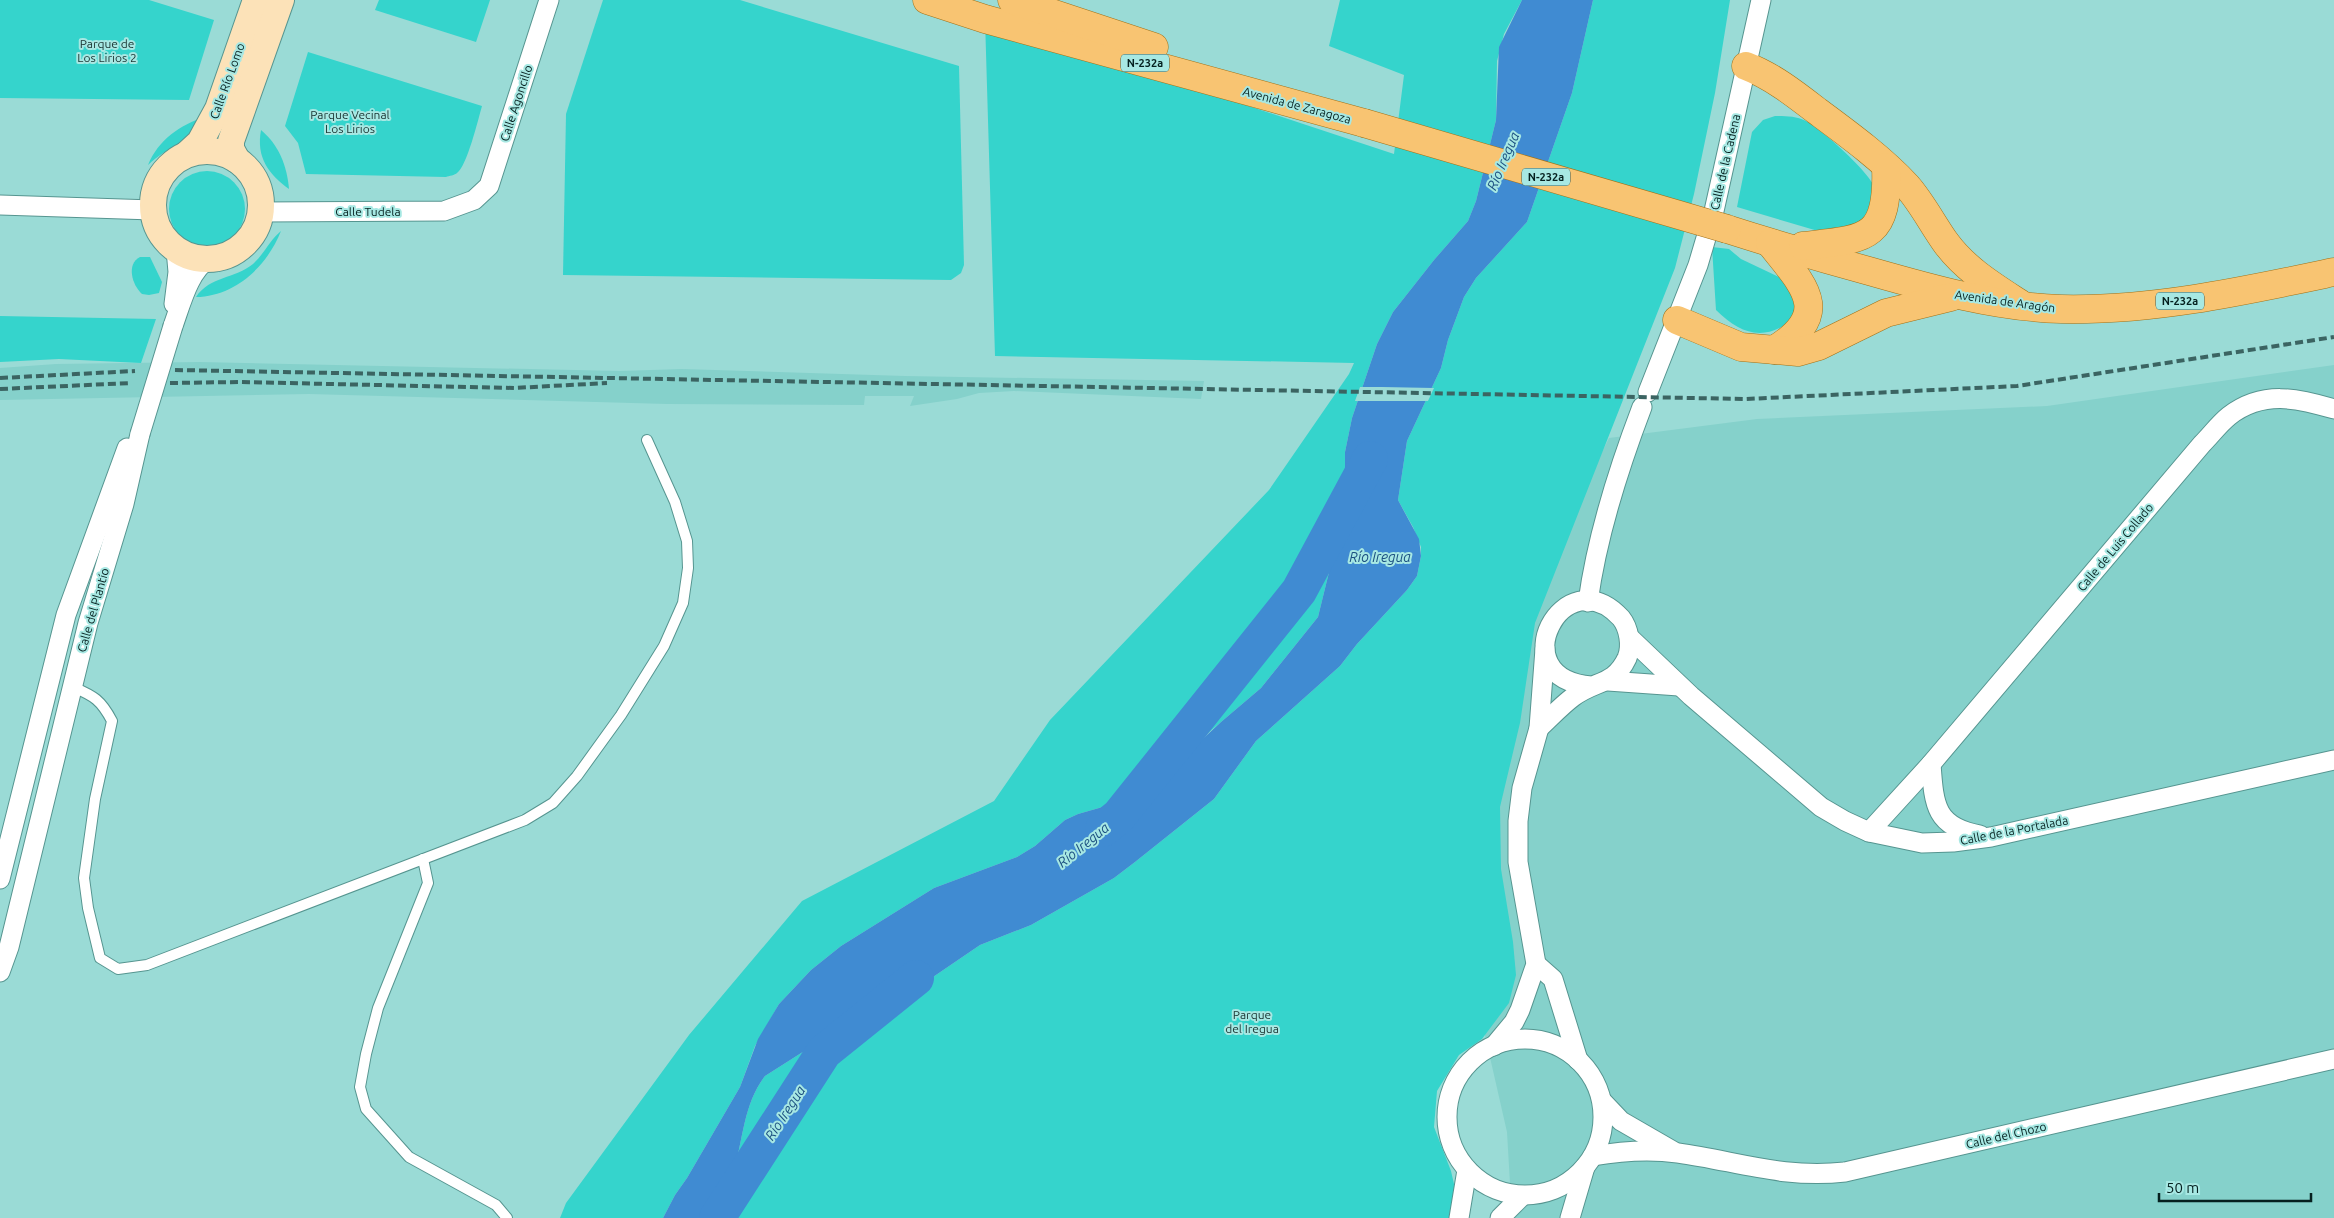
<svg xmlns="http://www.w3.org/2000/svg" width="2334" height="1218" font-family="Ubuntu,sans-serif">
  <rect width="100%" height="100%" fill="#9adbd6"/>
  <g fill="#85d1cb">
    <polygon points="199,362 620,371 682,369 905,376 1204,381 1201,399 1014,391 979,393 957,399 910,406 914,396 865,396 864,405 667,404 309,394 0,400 0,368 56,364"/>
    <polygon points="2334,365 2334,1218 1512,1218 1507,1132 1461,930 1545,567 1609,438 1757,419 2047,406"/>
  </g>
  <g fill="#35d4cc">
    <polygon points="0,0 149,0 214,20 189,100 0,98"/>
    <polygon points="379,0 490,0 476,42 375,10"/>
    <polygon points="603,0 740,0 959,66 964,265 961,273 951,280 563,275 566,114"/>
    <polygon points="1340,0 1522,0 1504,34 1497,61 1496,120 1476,201 1468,221 1434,260 1393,312 1377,344 1352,418 1345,452 1345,490 1348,527 1331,564 1318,617 1261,688 1201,739 1151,787 1120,802 1078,814 1065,820 1035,846 1017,857 934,888 841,946 811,970 779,1004 755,1046 740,1087 687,1178 675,1195 663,1218 560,1218 566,1203 689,1035 802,901 994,801 1050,720 1269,490 1349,374 1354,363 995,356 985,19 1394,154 1404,75 1329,46"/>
    <path d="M 1593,0 L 1730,0 L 1715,93 L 1694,194 L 1675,268 L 1535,623 L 1520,723 L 1500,807 L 1501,869 L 1513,942 L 1516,975 L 1509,1003 L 1482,1039 L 1459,1055 L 1437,1091 L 1434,1127 L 1451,1171 L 1457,1197 L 1454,1218 L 716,1218 C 721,1202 729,1187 734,1171 C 743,1139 744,1103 765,1076 L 850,1022 L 911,992 L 980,945 L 1031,925 L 1114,878 L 1135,862 L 1214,799 L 1256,741 L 1340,666 L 1357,644 L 1407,590 L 1417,576 L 1421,556 L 1421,547 L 1413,527 L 1398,500 L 1407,441 L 1441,368 L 1448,340 L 1464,297 L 1476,278 L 1527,222 L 1572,93 Z"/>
    <path d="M 308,52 L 482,106 C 478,120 467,166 457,173 C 455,175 449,176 446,177 L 306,174 L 298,143 L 285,126 Z"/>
    <path d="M 206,116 C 192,142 169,145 148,165 C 159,139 179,126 206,116 Z"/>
    <path d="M 1775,116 C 1786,116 1796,116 1806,121 C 1820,128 1876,177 1876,192 C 1876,200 1870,211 1867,218 L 1838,233 L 1818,231 L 1737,207 L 1752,132 L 1763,120 Z"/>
    <path d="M 261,130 C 279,145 287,166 289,189 C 268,174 256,157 261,130 Z"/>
    <circle cx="207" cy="209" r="38"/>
    <path d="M 281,231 C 267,266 236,296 196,297 C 210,276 235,279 253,264 C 264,254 270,240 281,231 Z"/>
    <path d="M 1712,247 L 1729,249 L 1741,259 L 1785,280 L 1797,296 L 1792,320 C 1764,342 1740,334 1716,310 Z"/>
    <path d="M 140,257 L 150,257 L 162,282 L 159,293 L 149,295 L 142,294 C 132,285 126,264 140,257 Z"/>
    <polygon points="0,316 156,319 141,363 59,359 0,362"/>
  </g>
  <path fill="#408bd2" d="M 1522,0 L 1593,0 L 1572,93 L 1527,222 L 1476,278 L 1464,297 L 1448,340 L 1441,368 L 1407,441 L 1398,500 L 1419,539 L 1421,556 L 1417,576 L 1407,590 L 1357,644 L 1340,666 L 1256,741 L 1214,799 L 1135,862 L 1114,878 L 1031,925 L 980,945 L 911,992 L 850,1022 L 765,1076 C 744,1103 743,1139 734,1171 C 729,1187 721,1202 716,1218 L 663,1218 L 675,1195 L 687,1178 L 740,1087 L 758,1039 L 779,1004 L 811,970 L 841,946 L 934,888 L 1017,857 L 1035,846 L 1065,820 L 1078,814 L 1120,802 L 1151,787 L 1221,722 L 1261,688 L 1318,617 L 1331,564 L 1348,527 L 1345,490 L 1345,452 L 1352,418 L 1377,344 L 1393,312 L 1434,260 L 1468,221 L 1476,201 L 1496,120 L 1499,47 Z"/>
  <polygon fill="#9adbd6" points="1360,387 1382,387 1434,388 1428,401 1355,401"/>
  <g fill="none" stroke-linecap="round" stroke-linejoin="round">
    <g stroke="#408bd2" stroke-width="36">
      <polyline points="1103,829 1119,816 1299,591 1370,459"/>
      <polyline points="717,1218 824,1052 916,978"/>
    </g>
    <defs>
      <g id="service">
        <path d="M 73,687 C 94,696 101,700 112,721 L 95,799 L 84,878 L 88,908 L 100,958 L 118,969 L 147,965 L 525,820 L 553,803 L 577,776 L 621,715 L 664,646 L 683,603 L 688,568 L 687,541 L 675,502 L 647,440"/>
        <polyline points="423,859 428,883 378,1008 366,1054 360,1087 366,1109 409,1157 496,1205 507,1218"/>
      </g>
      <g id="minor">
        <polyline points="0,205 153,210"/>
        <polyline points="261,212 444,211 474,200 489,186 549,0"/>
        <polyline points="174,304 178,272 176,249"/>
        <path d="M 173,326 C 181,304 189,270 210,258"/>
        <polyline points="1648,392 1698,265 1714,211 1761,0"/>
        <path d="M 1588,602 C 1597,535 1618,470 1642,407"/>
        <polyline points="1630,638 1691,696 1821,807 1845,821 1869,832 1922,843 1953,842 1991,837 2334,760"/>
        <polyline points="1608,681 1679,686"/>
        <path d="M 1539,728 C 1550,718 1561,706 1573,697 C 1595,680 1614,686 1627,658 C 1632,646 1629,628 1621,618 C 1564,556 1499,678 1591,686"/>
        <path d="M 1931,764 C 1934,805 1935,827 1980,835"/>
        <path d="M 1869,832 L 1931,764 L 2202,444 C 2211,435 2219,424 2229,416 C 2263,390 2297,398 2334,409"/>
        <polyline points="0,879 66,615 127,448"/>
        <polyline points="1536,964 1553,979 1578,1060"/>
        <polyline points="0,972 9,947 88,623 124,504 140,434"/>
        <circle cx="1525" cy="1117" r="78"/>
        <polyline points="1494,1046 1514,1022 1520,1010 1536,964 1518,862 1518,821 1522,788 1539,728 1545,649"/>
        <polyline points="1602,1101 1621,1121 1673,1151"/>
        <path d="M 1593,1156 C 1621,1151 1650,1149 1678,1153 C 1736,1161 1784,1179 1845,1172 L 2334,1059"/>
        <polyline points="1459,1218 1467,1170"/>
        <polyline points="1500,1218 1522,1196"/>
        <polyline points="1570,1218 1585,1167"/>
      </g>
      <g id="secondary">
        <circle cx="207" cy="205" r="54"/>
        <polyline points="187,154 200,142 218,109 256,0"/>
        <polyline points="237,160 231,149 231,141 281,0"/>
      </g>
      <g id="primary">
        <polyline points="927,0 985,19 1364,123"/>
        <polyline points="1012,0 1154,47"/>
        <path d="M 1746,66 C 1772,76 1795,94 1817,111 C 1848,134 1881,158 1907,186 C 1922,203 1933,225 1946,243 C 1965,269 1993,286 2019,303"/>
        <path d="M 1727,229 C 1774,244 1821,258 1869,271 C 1932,289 1995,307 2061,309 C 2153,311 2244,291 2334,272"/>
        <path d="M 1770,243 C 1803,285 1835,313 1774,350"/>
        <path d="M 1803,246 C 1865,239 1889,241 1886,167"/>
        <polyline points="1677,320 1741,347 1798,352 1819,346 1886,313 1951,297"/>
      </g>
    </defs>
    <use href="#service" stroke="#569590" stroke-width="12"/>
    <use href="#minor" stroke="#569590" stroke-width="21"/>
    <use href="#secondary" stroke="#569590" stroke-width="28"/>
    <use href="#primary" stroke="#a07118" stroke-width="29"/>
    <use href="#service" stroke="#fff" stroke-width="10"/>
    <use href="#minor" stroke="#fff" stroke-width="19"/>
    <use href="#secondary" stroke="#fce2b8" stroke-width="26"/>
    <use href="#primary" stroke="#f8c472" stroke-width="28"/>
    <g stroke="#3b6462" stroke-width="4" stroke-dasharray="8 4" stroke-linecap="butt">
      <polyline points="175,370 1746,399 2017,386 2334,337"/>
      <polyline points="0,378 135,371"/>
      <polyline points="170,383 239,382 514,388 607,383"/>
      <polyline points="0,389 131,383"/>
    </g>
    <defs>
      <polyline id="minor-bridge" points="140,434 173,326"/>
      <polyline id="primary-bridge" points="1364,123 1727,229"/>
    </defs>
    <use href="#minor-bridge" stroke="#569590" stroke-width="21" stroke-linecap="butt"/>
    <use href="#primary-bridge" stroke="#a07118" stroke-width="29" stroke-linecap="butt"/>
    <use href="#minor-bridge" stroke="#fff" stroke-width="19"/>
    <use href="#primary-bridge" stroke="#f8c472" stroke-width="28"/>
  </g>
  <g text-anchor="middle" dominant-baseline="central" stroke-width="4" stroke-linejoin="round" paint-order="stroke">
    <g fill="#a7e8e3" stroke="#365c5a" stroke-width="1">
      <rect x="1121" y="54.5" width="48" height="17" rx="4"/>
      <rect x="1522" y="168.5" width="48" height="17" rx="4"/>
      <rect x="2156" y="292.5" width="48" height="17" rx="4"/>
    </g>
    <g font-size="11" font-weight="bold" fill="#05201f">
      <text x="1145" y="63">N-232a</text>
      <text x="1546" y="177">N-232a</text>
      <text x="2180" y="301">N-232a</text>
    </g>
    <g font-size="12" fill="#193331" stroke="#a7e8e3">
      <text x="107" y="43">Parque de<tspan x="107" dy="14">Los Lirios 2</tspan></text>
      <text x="350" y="114">Parque Vecinal<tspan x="350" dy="14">Los Lirios</tspan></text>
      <text x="1252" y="1014">Parque<tspan x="1252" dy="14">del Iregua</tspan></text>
    </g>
    <g font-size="12" fill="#05201f" stroke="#a7e8e3">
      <text transform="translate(227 81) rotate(-70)">Calle Río Lomo</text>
      <text transform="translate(516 103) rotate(-72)">Calle Agoncillo</text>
      <text transform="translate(1297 105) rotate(15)">Avenida de Zaragoza</text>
      <text transform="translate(1725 162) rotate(-77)">Calle de la Cadena</text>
      <text x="368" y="211">Calle Tudela</text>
      <text transform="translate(2005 301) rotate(8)">Avenida de Aragón</text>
      <text transform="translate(2115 547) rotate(-50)">Calle de Luis Collado</text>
      <text transform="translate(93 610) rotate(-74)">Calle del Plantío</text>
      <text transform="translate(2014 830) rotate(-11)">Calle de la Portalada</text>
      <text transform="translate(2006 1135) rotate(-13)">Calle del Chozo</text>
    </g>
    <g font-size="14" font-style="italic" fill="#1c5080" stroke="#a7e8e3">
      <text transform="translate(1503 161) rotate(-67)">Río Iregua</text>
      <text x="1380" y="557">Río Iregua</text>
      <text transform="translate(1083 845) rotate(-39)">Río Iregua</text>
      <text transform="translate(785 1113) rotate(-57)">Río Iregua</text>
    </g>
  </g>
  <path d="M2159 1193v8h152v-8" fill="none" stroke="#05201f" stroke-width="2.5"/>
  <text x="2166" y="1193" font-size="15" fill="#05201f" stroke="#a7e8e3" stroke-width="4" paint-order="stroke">50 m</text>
</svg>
